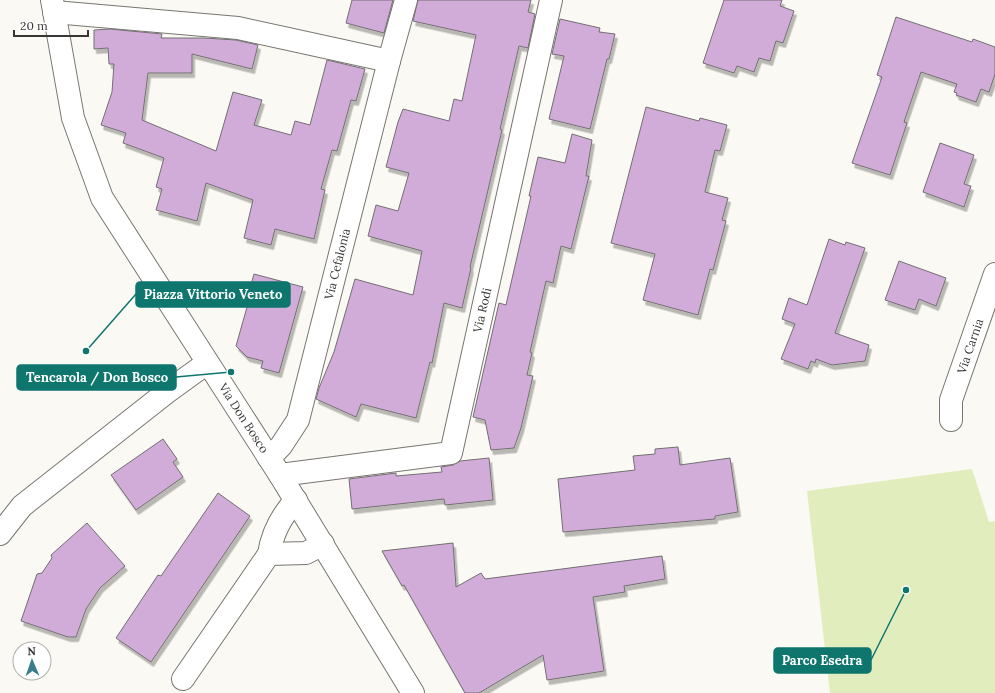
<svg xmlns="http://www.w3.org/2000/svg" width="995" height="693" font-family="Lora,serif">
  <defs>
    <filter id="shadow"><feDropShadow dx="2.5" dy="4.5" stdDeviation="0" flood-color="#0004"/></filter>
  </defs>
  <rect width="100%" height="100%" fill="#fbf9f3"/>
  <polygon fill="#e2edbe" points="972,469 989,522 995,521 995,693 830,693 807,491"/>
  <g fill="#d2acd9" stroke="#726e73" filter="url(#shadow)">
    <polygon points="352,0 393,0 384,33 346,23"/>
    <polygon points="418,0 531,0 528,12 535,14 528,48 519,46 500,129 502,130 470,267 471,268 462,308 444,303 432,363 430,362 416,418 361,404 356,417 316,399 319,388 334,352 355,279 413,295 422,251 368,236 376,205 398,211 409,173 386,167 398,122 403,109 449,121 454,99 462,101 476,35 413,21"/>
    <polygon points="724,0 782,0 780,6 794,11 783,43 776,41 770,61 759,58 754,72 737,66 734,73 703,63"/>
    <polygon points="896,17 972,42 973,39 995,47 995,74 989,92 981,89 976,102 956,95 957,93 954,92 957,84 921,72 904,122 907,123 890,175 852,163 882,77 877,75"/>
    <polygon points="560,19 600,28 599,32 615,34 609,59 607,59 590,129 549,119 564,56 552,54"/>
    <polygon points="110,29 162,34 161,38 204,38 236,40 258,45 252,69 192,54 192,73 148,73 142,120 216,151 233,92 262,100 254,125 291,135 295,121 310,125 327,60 365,69 356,101 351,100 337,151 332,150 321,189 325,190 314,239 275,229 271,245 244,238 253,200 206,183 197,221 156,210 162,189 156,187 164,158 123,143 126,133 101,125 112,92 114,64 109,64 108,48 94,49 94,30"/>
    <polygon points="646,107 699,121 700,118 727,125 720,151 715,150 705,192 728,198 722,220 726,221 713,270 710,269 698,315 643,300 655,254 611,243"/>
    <polygon points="572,134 592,140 586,176 589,176 571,249 561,246 553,283 546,281 530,352 532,353 527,375 533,376 521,428 514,448 491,450 485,420 473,417 499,303 506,305 531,196 529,196 538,157 565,163"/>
    <polygon points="940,143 974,155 964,184 971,186 964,207 923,192"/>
    <polygon points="829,239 845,245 846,242 865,248 835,333 869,345 865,361 832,365 816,359 815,363 811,361 808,369 781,359 795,324 782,319 789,298 807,305"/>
    <polygon points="899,261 946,278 936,306 919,299 915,310 885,300"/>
    <polygon points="254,274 303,287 279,373 261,368 263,361 247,357 236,346 249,300 247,299"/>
    <polygon points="163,439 177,459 173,462 183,477 136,510 111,475"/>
    <polygon points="678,447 680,465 730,458 738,512 715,516 715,519 563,532 558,479 635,470 633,456 655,454 655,449"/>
    <polygon points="489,458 493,500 445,505 444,499 352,509 349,479 396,473 396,476 442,472 441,467 453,465 460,461"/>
    <polygon points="218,493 250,516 151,662 116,638 158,575 161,576"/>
    <polygon points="87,523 125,566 100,588 86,609 76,637 68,637 21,621 37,574 42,573 52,558 51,555"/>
    <polygon points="453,543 456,587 481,573 485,579 662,556 665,579 624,586 625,592 593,597 604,671 547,680 543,655 479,693 465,693 404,585 402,586 382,551"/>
  </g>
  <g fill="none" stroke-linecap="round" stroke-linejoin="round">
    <defs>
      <g id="minor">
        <polyline points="54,12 238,28 389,61"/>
        <polyline points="951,420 951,400 995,274"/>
        <polyline points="269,458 281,446 298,420 389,61 406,0"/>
        <polyline points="280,475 451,453 551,0"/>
        <polyline points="0,534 22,506 167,392 207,363"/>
        <polyline points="269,554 306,553 323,544"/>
        <path d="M 183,679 L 269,554 C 272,534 282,515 296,500"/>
      </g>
      <polyline id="tertiary" points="52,0 73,118 102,198 280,475 413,693"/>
    </defs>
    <use href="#minor" stroke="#787671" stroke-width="24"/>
    <use href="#tertiary" stroke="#787671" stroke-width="24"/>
    <use href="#minor" stroke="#fff" stroke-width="22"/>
    <use href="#tertiary" stroke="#fff" stroke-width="22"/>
  </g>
  <g text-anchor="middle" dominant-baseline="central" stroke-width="4" stroke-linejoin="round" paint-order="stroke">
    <g font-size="12" fill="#383735" stroke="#fff">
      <text transform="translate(337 264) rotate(-76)">Via Cefalonia</text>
      <text transform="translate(482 310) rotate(-77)">Via Rodi</text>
      <text transform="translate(970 346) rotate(-71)">Via Carnia</text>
      <text transform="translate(244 418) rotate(57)">Via Don Bosco</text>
    </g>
  </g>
  <path fill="none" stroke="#0f766e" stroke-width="1.5" d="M86 351L136 294M231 372L176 377M906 590L871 660"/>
  <g fill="#0f766e" stroke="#fff" stroke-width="1.5">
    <circle cx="86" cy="351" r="4"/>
    <circle cx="231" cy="372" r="4"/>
    <circle cx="906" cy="590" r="4"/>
  </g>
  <g fill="#0f766e" stroke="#0f766e" stroke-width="1.5">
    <rect x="136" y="282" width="154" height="25" rx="4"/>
    <rect x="17" y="365" width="159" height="25" rx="4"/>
    <rect x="774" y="648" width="97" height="25" rx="4"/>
  </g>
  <g font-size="13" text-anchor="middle" font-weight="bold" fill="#fff">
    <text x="213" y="299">Piazza Vittorio Veneto</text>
    <text x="97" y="382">Tencarola / Don Bosco</text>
    <text x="822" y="665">Parco Esedra</text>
  </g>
  <g transform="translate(32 661) rotate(358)"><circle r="19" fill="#ffffff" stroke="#afafae"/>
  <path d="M0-3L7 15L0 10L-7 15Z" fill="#397d8d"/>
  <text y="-6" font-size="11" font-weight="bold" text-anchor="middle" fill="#383735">N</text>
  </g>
  <path d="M14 30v6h74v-6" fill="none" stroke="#383735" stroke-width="2"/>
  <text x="20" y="30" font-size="12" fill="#383735" stroke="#ffffff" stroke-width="3" paint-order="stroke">20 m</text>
</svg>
